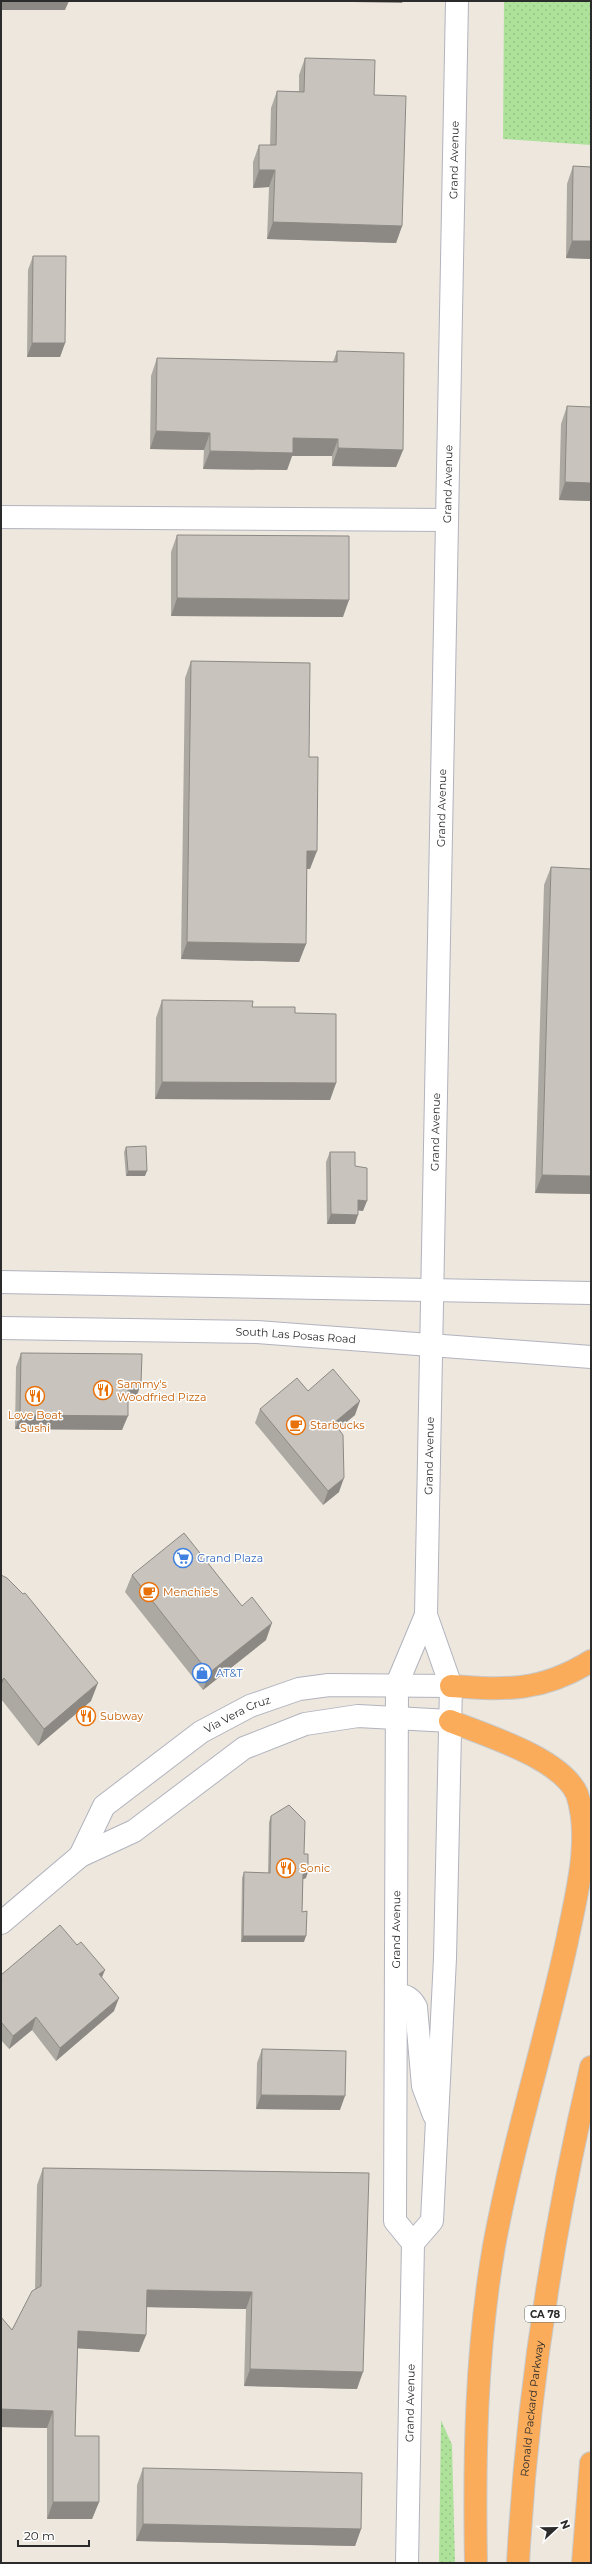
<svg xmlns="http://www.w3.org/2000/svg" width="592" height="2564" font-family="Montserrat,sans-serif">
  <defs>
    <pattern id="grass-dots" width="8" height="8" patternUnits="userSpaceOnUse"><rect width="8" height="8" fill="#aee29b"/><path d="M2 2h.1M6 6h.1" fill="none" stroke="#96c286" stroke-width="1.8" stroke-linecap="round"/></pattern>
  </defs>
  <rect width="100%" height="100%" fill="#ede7de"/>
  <g fill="url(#grass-dots)">
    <polygon points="504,1 591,1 591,145 503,139"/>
    <polygon points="441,2420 452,2445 455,2563 439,2563"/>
  </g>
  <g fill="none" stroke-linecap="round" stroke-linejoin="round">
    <defs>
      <polyline id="street" points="1,517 447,520"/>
      <g id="secondary">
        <polyline points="1,1282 591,1293"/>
        <path id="s1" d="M 1,1328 L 257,1332 L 591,1357"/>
        <path id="s2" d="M 80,1856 L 104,1806 L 201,1732 L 250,1706 L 299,1689 L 329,1685 L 451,1686"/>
        <polyline points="1,1923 80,1856 134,1831 244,1748 305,1724 358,1716 450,1721"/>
        <path d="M 396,1995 C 406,1995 411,1998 416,2007 L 423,2086 L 434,2115"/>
        <path id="s3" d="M 413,2243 L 395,2221 L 397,1684 L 426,1615"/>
        <path id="s4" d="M 407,2563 L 413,2243 L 432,2221 L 445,1958 L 451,1686 L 426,1615 L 457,1"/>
      </g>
      <g id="highway">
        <path d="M 451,1686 C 507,1690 541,1692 591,1661"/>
        <path d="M 450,1721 C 485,1735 561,1758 577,1794 C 592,1839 576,1896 567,1941 C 545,2043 513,2143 494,2246 C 476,2350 474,2458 476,2563"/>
        <path id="s5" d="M 518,2563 C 527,2397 553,2229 591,2067"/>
        <polyline points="583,2563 591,2463"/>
      </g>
    </defs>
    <use href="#street" stroke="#b1b3be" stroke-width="24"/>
    <use href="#secondary" stroke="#b1b3be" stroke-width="24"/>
    <use href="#highway" stroke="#c8c8c8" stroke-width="24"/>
    <use href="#street" stroke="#fff" stroke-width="22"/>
    <use href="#secondary" stroke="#fff" stroke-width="22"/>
    <use href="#highway" stroke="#fbac5a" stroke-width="22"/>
  </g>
  <g fill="#aca9a3">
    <polygon points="305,58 374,95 402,226 396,243 267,239 269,187 253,188 253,162 259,145 270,145 271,108 277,91 299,91 299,75"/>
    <polygon points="573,166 591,167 591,259 566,258 567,184"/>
    <polygon points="33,256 65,343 60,357 27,357 28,270"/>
    <polygon points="337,351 403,450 396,467 332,466 332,456 292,456 287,470 203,469 204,450 150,449 151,376 157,358 333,362"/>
    <polygon points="567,406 591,501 559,500 561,424"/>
    <polygon points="177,535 343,617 171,616 171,552"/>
    <polygon points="191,661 309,757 310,869 307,869 306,944 299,962 181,959 185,678"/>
    <polygon points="551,867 591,1194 535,1193 544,885"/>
    <polygon points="162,1000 252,1007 295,1013 336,1083 330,1100 155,1099 156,1018"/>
    <polygon points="126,1147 145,1176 126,1176 124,1152"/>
    <polygon points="330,1152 355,1166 363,1211 358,1210 355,1224 327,1224 326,1162"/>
    <polygon points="21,1353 136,1398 128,1397 122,1430 15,1429 16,1367"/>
    <polygon points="308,1391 355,1415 338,1429 339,1492 323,1505 255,1423 260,1409"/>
    <polygon points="1,1575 91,1701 38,1746 1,1699"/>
    <polygon points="132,1575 266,1640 203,1690 125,1592"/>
    <polygon points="271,1816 304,1854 306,1878 303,1879 302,1912 304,1942 241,1942 242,1878 244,1872 268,1873 269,1822"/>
    <polygon points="1,1975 102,1978 114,2011 56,2061 32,2030 9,2049 1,2040"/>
    <polygon points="262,2049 340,2110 256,2109 257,2063"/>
    <polygon points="43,2168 369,2173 357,2389 244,2386 246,2309 146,2307 146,2335 139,2352 78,2348 75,2436 99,2502 92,2519 47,2519 47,2428 1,2427 1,2317 12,2330 35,2290 37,2185"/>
    <polygon points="143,2468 361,2529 355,2546 136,2541 137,2485"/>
  </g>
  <g fill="#8c8984">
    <polygon points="1,1 69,1 65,10 1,10"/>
    <polygon points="304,1 403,1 402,3"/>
    <polygon points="259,170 275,170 269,187 253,188"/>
    <polygon points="273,222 402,226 396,243 267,239"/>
    <polygon points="572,241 591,241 591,259 566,258"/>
    <polygon points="32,343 65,343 60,357 27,357"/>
    <polygon points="156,431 210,433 204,450 150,449"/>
    <polygon points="293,438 338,439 332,456 292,456 287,470 203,469 210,451"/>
    <polygon points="338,448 403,450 396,467 332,466"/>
    <polygon points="565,482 591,483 591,501 559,500"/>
    <polygon points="177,598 349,600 343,617 171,616"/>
    <polygon points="307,851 317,851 310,869 301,868"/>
    <polygon points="187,942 306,944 299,962 181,959"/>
    <polygon points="162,1082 336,1083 330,1100 155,1099"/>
    <polygon points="128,1171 147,1171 145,1176 126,1176"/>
    <polygon points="542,1175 591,1176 591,1194 535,1193"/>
    <polygon points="358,1200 367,1201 363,1211 355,1210"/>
    <polygon points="331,1214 358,1215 355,1224 327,1224"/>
    <polygon points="128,1383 141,1384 136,1398 123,1397"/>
    <polygon points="360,1401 355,1415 328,1437 334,1423"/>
    <polygon points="20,1415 128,1416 122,1430 15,1429"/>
    <polygon points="344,1478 339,1492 323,1505 328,1491"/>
    <polygon points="272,1623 266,1640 203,1690 209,1673"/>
    <polygon points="4,1678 1,1687 1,1681"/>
    <polygon points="98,1683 91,1701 38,1746 44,1729"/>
    <polygon points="308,1872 306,1878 301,1880 303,1874"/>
    <polygon points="243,1936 306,1936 304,1942 241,1942"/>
    <polygon points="105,1970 100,1982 99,1974"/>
    <polygon points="119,1998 114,2011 56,2061 60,2048"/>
    <polygon points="36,2017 32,2030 9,2049 13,2036"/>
    <polygon points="261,2095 345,2096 340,2110 256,2109"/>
    <polygon points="147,2290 252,2292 246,2309 141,2307"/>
    <polygon points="78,2331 146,2335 139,2352 72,2348"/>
    <polygon points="250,2369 363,2372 357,2389 244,2386"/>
    <polygon points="1,2409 53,2411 47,2428 1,2427"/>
    <polygon points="53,2502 99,2502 92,2519 47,2519"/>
    <polygon points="143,2524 361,2529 355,2546 136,2541"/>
  </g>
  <g fill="#c8c4bd" stroke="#8c8984">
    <polygon points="305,58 375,60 374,95 406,96 402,226 273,222 275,170 259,170 259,145 276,145 277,91 304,92"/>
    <polygon points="573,166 591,167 591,241 572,241"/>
    <polygon points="33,256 66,256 65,343 32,343"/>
    <polygon points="337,351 404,353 403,450 338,448 338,439 293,438 293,453 210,451 210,433 156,431 157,358 337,362"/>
    <polygon points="567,406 591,407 591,483 565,482"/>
    <polygon points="177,535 349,536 349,600 177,598"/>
    <polygon points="191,661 310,663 309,757 318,757 317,851 307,851 306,944 187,942"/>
    <polygon points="551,867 591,869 591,1176 542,1175"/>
    <polygon points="162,1000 253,1001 252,1007 295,1007 295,1013 336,1014 336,1083 162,1082"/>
    <polygon points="146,1146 147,1171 128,1171 126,1147"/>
    <polygon points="330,1152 355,1152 355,1166 367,1168 367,1201 358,1200 358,1215 331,1214"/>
    <polygon points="21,1353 142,1354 141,1384 128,1383 128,1416 20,1415"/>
    <polygon points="333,1369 360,1401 334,1423 343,1435 344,1478 328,1491 260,1409 297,1378 308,1391"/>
    <polygon points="184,1533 242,1606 252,1597 272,1623 209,1673 132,1575"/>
    <polygon points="1,1575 7,1578 23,1594 25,1593 98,1683 44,1729 4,1678 1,1681"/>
    <polygon points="289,1805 305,1821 304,1854 308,1854 308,1872 303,1874 302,1912 307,1911 306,1936 243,1936 244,1872 270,1873 271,1816"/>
    <polygon points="60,1925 77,1945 81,1942 105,1970 99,1974 119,1998 60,2048 36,2017 13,2036 1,2022 1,1982 2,1981 1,1979 1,1975"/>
    <polygon points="262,2049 346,2051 345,2096 261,2095"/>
    <polygon points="43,2168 369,2173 363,2372 250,2369 252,2292 147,2290 146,2335 78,2331 75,2436 99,2436 99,2502 53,2502 53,2411 1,2409 1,2317 12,2330 32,2291 41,2286"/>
    <polygon points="143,2468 362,2473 361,2529 143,2524"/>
  </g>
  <defs>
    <symbol id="restaurant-ring" viewBox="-11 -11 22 22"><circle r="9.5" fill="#fff" stroke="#e8710a" stroke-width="1.5"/><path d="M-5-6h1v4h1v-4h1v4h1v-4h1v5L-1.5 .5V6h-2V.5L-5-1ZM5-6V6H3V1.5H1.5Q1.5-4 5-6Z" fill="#e8710a"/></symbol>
    <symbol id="cafe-ring" viewBox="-11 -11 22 22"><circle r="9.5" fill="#fff" stroke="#e8710a" stroke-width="1.5"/><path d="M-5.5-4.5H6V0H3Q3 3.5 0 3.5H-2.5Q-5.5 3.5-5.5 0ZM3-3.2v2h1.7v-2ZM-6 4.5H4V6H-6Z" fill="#e8710a"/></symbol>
    <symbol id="supermarket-ring" viewBox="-11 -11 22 22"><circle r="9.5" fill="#fff" stroke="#3f7fe0" stroke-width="1.5"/><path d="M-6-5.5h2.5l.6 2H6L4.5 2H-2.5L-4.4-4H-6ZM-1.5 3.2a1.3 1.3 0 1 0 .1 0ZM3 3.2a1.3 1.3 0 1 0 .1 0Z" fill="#3f7fe0"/></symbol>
    <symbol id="shop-ring" viewBox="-11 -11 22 22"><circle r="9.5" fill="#fff" stroke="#3f7fe0" stroke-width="1.5"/><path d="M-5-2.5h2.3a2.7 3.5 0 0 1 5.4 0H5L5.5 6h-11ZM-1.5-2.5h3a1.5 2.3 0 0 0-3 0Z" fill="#3f7fe0"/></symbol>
  </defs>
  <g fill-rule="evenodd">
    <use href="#restaurant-ring" x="92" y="1379" width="22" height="22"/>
    <use href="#restaurant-ring" x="24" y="1385" width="22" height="22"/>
    <use href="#cafe-ring" x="285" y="1414" width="22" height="22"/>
    <use href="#supermarket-ring" x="172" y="1547" width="22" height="22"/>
    <use href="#cafe-ring" x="138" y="1581" width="22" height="22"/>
    <use href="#shop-ring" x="191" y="1662" width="22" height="22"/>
    <use href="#restaurant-ring" x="75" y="1705" width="22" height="22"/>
    <use href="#restaurant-ring" x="275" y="1857" width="22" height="22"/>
  </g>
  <g text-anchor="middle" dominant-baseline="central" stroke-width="3" stroke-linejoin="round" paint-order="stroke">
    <rect fill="#fff" stroke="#6b6b6b" stroke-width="1" x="525" y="2306" width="40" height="16" rx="3"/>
    <g font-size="10" font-weight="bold" fill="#2b2b2b">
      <text x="545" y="2314">CA 78</text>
    </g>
    <g font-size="11" fill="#2b2b2b" stroke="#fff">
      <text stroke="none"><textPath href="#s4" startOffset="2415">Grand Avenue</textPath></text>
      <text stroke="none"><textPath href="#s4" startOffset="2091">Grand Avenue</textPath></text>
      <text stroke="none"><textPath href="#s4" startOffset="1767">Grand Avenue</textPath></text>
      <text stroke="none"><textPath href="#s4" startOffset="1443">Grand Avenue</textPath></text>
      <text stroke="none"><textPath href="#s1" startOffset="295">South Las Posas Road</textPath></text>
      <text stroke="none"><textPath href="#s4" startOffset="1119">Grand Avenue</textPath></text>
      <text stroke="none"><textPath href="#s2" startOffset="218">Via Vera Cruz</textPath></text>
      <text stroke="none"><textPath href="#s3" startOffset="320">Grand Avenue</textPath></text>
      <text stroke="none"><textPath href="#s4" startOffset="160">Grand Avenue</textPath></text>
      <text stroke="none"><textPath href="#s5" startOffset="155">Ronald Packard Parkway</textPath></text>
    </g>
    <g font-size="11" fill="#c56008" stroke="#fff" text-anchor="start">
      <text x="117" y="1384">Sammy's<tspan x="117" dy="13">Woodfried Pizza</tspan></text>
      <text x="35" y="1415" text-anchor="middle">Love Boat<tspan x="35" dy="13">Sushi</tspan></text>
      <text x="310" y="1425">Starbucks</text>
      <text x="163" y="1592">Menchie's</text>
      <text x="100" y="1716">Subway</text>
      <text x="300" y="1868">Sonic</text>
    </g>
    <g font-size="11" fill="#366cbe" stroke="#fff" text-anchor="start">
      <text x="197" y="1558">Grand Plaza</text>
      <text x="216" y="1673">AT&amp;T</text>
    </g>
  </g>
  <rect width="592" height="2564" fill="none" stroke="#2b2b2b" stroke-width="4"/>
  <g transform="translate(556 2528) rotate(68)" stroke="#ffffff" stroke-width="3" paint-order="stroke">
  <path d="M0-3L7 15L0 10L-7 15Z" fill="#2b2b2b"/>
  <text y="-6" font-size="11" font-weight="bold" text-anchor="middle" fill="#2b2b2b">N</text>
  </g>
  <path d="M18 2540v6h71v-6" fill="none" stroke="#2b2b2b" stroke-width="2"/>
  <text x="24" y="2540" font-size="12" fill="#2b2b2b" stroke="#ffffff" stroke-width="3" paint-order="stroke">20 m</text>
</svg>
